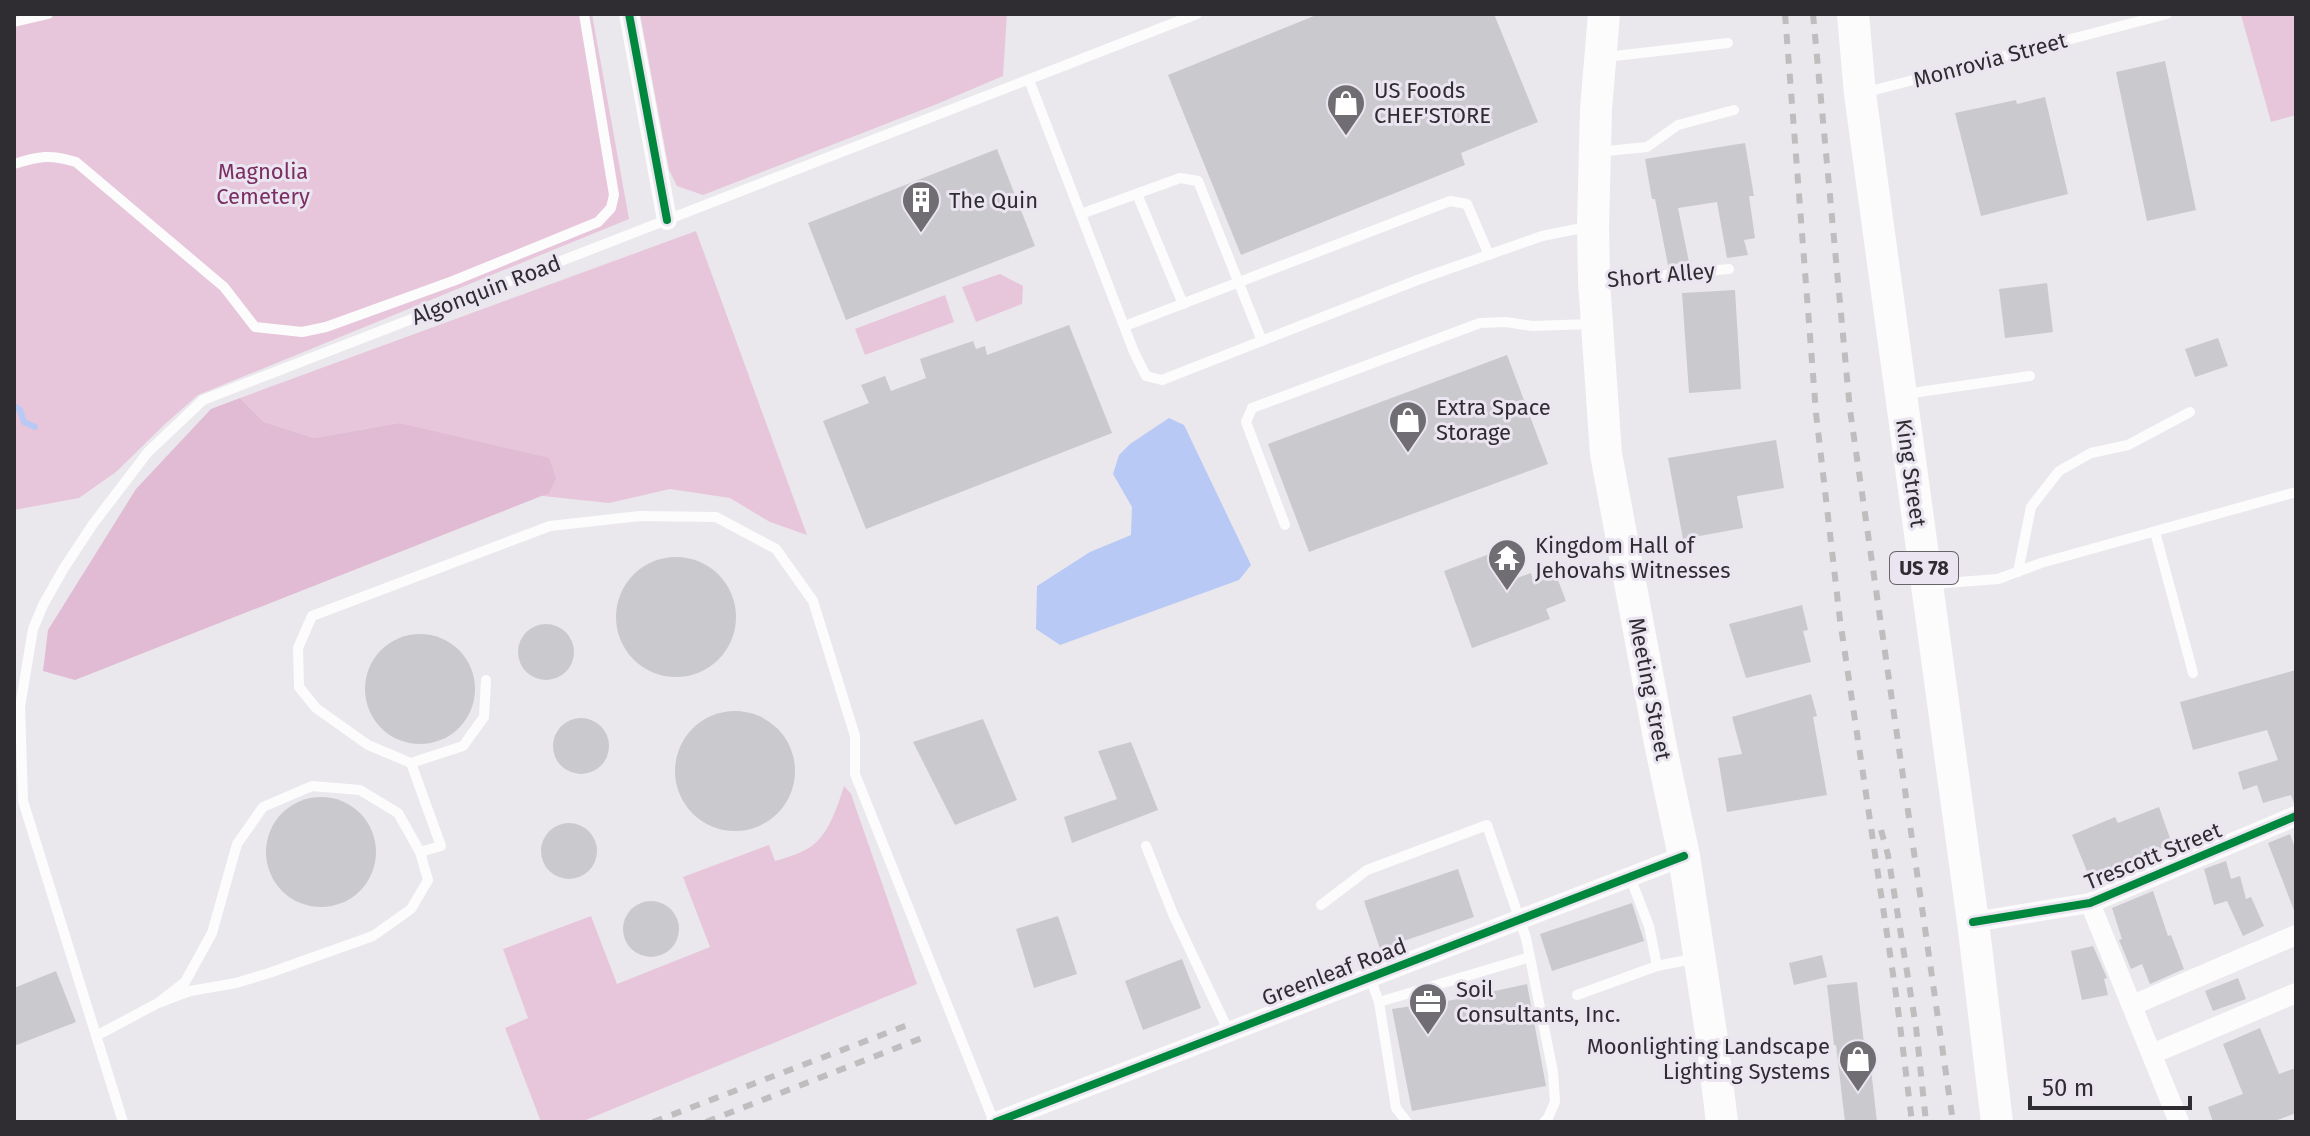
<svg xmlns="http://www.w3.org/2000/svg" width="2310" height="1136" font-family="'Fira Sans',sans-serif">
  <rect width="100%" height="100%" fill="#eae8ed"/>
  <g fill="#e7c6db">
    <polygon points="14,14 592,14 629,219 198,395 165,424 116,472 79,498 14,510"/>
    <polygon points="640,14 1007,14 1003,76 937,104 703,195 677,186 669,170"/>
    <polygon points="2245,14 2296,14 2296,115 2271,122 2241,15"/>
    <polygon points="696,231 807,535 770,522 730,498 670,489 609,503 543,496 399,423 314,438 264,422 240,398"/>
    <polygon points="1000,274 1023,286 1022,304 976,322 962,287"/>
    <polygon points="945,295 954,322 865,355 855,329"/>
    <path d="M 844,786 L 851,794 L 917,984 L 581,1122 L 541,1122 L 505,1028 L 528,1018 L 503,949 L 591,916 L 617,984 L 710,947 L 683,877 L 769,845 L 775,861 C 785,858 796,855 805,850 C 827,840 837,808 844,786 Z"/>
  </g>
  <polygon fill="#e0bbd3" points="240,398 264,422 314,438 399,423 549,458 556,478 549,493 75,680 43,671 48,630 136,489 211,409"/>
  <polygon fill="#b8c9f5" points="1169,418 1184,425 1251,565 1239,580 1060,645 1036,629 1037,586 1090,552 1131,535 1132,507 1113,474 1119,455 1130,444"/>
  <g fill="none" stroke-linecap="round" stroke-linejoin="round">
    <polyline stroke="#b8c9f5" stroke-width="6" points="14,406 20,410 24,422 35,427"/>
  </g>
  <g fill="#cac9cd">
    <polygon points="1319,14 1494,14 1538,122 1461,153 1465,165 1241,255 1168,75"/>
    <polygon points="2165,61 2196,210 2147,221 2116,72"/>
    <polygon points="2045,97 2068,194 1981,216 1955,113 2016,100 2017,104"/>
    <polygon points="1745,143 1754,196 1749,196 1755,238 1744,240 1748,255 1727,258 1717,202 1678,208 1689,262 1668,265 1655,199 1652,199 1645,159"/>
    <polygon points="997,149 1035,246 846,320 808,223"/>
    <polygon points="2047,283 2053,332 2005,338 1999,289"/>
    <polygon points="1735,290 1741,389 1689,393 1682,293"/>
    <polygon points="1069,325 1112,433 866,529 823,421 869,403 861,385 885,376 891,391 926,378 920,359 973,341 976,349 985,346 987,355"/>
    <polygon points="2218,338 2228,366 2195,377 2185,349"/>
    <polygon points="1507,355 1548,464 1309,552 1268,444"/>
    <polygon points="1776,440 1784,488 1737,496 1743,528 1683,539 1668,458"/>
    <polygon points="1495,552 1506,582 1531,573 1534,583 1556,575 1566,601 1546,609 1550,619 1472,648 1444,571"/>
    <circle cx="676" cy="617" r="60"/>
    <polygon points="1802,605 1808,630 1803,631 1811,662 1746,678 1729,624"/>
    <circle cx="546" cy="652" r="28"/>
    <circle cx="420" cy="689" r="55"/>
    <polygon points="2296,670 2296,803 2294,803 2291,795 2263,803 2257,785 2243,790 2238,772 2278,760 2267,730 2193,750 2180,702"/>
    <polygon points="1811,694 1817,716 1813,717 1827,795 1727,812 1718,758 1742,754 1732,717"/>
    <circle cx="735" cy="771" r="60"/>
    <circle cx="581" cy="746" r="28"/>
    <polygon points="983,719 1017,800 955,825 913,742"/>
    <polygon points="1131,742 1158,810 1072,843 1064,817 1117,799 1098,751"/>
    <circle cx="321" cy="852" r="55"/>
    <polygon points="2159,807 2172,844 2089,876 2072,835 2115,817 2118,823"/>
    <circle cx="569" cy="851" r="28"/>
    <polygon points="2290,834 2296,851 2295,913 2268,843"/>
    <polygon points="2226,861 2231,879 2240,876 2246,899 2251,897 2264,926 2243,936 2227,901 2214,905 2204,869"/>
    <polygon points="1458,869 1474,917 1380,949 1364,901"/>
    <polygon points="2153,891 2168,936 2171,935 2184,969 2150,984 2142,964 2131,969 2119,940 2122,939 2112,908"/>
    <circle cx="651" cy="929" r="28"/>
    <polygon points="1632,903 1644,941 1552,971 1540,934"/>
    <polygon points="1058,916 1077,974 1034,988 1016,929"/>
    <polygon points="2093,946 2107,978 2104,979 2108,995 2082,1000 2071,951"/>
    <polygon points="1822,955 1827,977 1794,985 1789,963"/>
    <polygon points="1182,959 1201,1008 1143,1030 1125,981"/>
    <polygon points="56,971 76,1022 14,1046 14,988"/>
    <polygon points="2238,978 2246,999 2213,1011 2205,991"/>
    <polygon points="1857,982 1866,1061 1870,1060 1877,1122 1845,1122 1836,1045 1834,1045 1827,985"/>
    <polygon points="1527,984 1546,1086 1412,1111 1392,1009 1453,1000"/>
    <polygon points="2260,1028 2279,1074 2296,1068 2296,1113 2272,1122 2213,1122 2208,1107 2243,1094 2223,1044"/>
  </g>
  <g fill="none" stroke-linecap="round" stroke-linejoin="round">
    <g stroke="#fcfcfc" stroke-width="10">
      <polyline points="14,22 48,14"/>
      <polyline points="1606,57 1728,43"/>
      <polyline points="1029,80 1134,352 1146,376 1162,380 1420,279 1542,236 1587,227"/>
      <polyline points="1863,93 2167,14"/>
      <polyline points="1597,152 1647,147 1678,125 1734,110"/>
      <path d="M 14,164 C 39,156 50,154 76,162 L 224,287 L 255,327 L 302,332 L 326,327 L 453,281 L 598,222 L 611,208 L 614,195 L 584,14"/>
      <polyline points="1137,194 1183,304"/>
      <polyline points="1081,214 1180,178 1198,181 1262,341"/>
      <polyline points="1599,281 1729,269"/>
      <polyline points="1125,326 1450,201 1467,204 1489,255"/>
      <polyline points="1905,394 2030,376"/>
      <polyline points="1285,525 1246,422 1252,408 1480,323 1506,322 1532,326 1591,324"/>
      <polyline points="2155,532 2193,673"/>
      <polyline points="2018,572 2031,507 2059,471 2091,453 2128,445 2190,412"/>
      <polyline points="1933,584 1998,579 2041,563 2296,492"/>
      <polyline points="411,763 368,745 316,708 299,687 298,648 312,616 550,526 640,516 716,517 776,549 813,601 855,736 855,774 994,1122"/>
      <polyline points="1146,846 1173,914 1229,1032"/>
      <polyline points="420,852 441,846 411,763 463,746 484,717 486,680"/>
      <polyline points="1630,877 1649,926 1657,966 1697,958"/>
      <polyline points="1321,905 1367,870 1487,825 1526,938 1553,1072 1555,1102 1548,1118 1544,1122"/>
      <polyline points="1370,978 1379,1002 1396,1108 1407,1122"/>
      <polyline points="1577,995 1657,966"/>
      <polyline points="1379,1002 1530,957"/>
      <polyline points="96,1036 158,1003 185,982 212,933 237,844 263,807 312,786 360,790 398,813 420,852 428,880 411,909 373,936 269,973 236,983 190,991 158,1003"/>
      <polyline points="123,1122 23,801 20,707 33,629 43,605 64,568 93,524 148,452 203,400 1197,14"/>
    </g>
    <g stroke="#fcfcfc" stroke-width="20">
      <polyline points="629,14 667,220"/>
      <polyline points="2090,903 2179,1122"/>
      <polyline points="1973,922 2090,903 2296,816"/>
      <polyline points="2133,1005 2296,935"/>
      <polyline points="2152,1054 2296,993"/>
      <polyline points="996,1122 1684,856"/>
    </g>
    <g stroke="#fcfcfc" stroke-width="32">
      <polyline points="1604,14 1596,109 1593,226 1594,281 1606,454 1661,748 1684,856 1711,1033 1722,1122"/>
      <polyline points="1853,14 1860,94 1973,922 1997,1122"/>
    </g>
    <g stroke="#bebebe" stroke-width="6" stroke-dasharray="10 10" stroke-linecap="butt">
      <polyline points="1785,14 1816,413 1840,620 1897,1001 1912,1122"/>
      <polyline points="1813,14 1850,410 1953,1122"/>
      <polyline points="1881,830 1888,855 1916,1027 1926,1122"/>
      <polyline points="653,1122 913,1023"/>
      <polyline points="706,1122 927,1036"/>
    </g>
    <defs>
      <g id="cycleway">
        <polyline points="629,14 667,220"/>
        <polyline points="1973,922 2090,903 2296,816"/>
        <polyline points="996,1122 1684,856"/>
      </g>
    </defs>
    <use href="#cycleway" stroke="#eae5f0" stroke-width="13"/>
    <use href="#cycleway" stroke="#00873e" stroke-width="8"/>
  </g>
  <defs>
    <symbol id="shop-pin" viewBox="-11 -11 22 30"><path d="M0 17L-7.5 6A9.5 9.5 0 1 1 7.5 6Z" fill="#706e73" stroke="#eae5f0"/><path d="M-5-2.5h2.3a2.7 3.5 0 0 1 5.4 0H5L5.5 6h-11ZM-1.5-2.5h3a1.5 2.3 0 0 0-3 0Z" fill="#fff"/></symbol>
    <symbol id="building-pin" viewBox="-11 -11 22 30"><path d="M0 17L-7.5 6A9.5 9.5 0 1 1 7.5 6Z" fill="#706e73" stroke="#eae5f0"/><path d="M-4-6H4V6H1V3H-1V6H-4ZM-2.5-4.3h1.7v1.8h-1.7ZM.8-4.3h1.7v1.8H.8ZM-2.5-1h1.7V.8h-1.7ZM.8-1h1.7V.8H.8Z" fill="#fff"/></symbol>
    <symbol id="temple-pin" viewBox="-11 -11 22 30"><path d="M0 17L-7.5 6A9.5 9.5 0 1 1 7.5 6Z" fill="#706e73" stroke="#eae5f0"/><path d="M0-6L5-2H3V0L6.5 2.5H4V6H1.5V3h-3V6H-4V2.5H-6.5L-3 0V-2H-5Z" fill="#fff"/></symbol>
    <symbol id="office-pin" viewBox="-11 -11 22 30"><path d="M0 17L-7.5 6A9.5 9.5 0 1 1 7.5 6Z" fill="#706e73" stroke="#eae5f0"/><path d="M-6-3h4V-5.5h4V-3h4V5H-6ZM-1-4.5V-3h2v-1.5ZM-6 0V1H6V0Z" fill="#fff"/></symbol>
  </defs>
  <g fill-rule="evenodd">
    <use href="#shop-pin" x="1324" y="81" width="44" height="60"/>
    <use href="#building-pin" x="899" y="178" width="44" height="60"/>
    <use href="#shop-pin" x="1386" y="398" width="44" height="60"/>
    <use href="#temple-pin" x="1485" y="536" width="44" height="60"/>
    <use href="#office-pin" x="1406" y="980" width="44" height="60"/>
    <use href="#shop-pin" x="1836" y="1037" width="44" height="60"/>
  </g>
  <g text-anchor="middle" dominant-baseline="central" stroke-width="6" stroke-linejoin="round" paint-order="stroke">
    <rect fill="#eae5f0" stroke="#67646a" stroke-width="2" x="1890" y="552" width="68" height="32" rx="6"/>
    <g font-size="20" font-weight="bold" fill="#2f2d31">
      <text x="1924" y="568">US 78</text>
    </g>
    <g font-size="22" fill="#2f2d31" stroke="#eae5f0">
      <text transform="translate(1990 60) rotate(-15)">Monrovia Street</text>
      <text transform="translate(1661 275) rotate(-5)">Short Alley</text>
      <text transform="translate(486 290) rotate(-21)">Algonquin Road</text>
      <text transform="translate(1911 473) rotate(82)">King Street</text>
      <text transform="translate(1650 689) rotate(79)">Meeting Street</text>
      <text transform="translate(2153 856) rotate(-22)">Trescott Street</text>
      <text transform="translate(1334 972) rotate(-21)">Greenleaf Road</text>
    </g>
    <g font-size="22" fill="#2f2d31" stroke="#eae5f0" text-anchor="start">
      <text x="1374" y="90">US Foods<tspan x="1374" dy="25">CHEF'STORE</tspan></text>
      <text x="949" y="200">The Quin</text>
      <text x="1436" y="407">Extra Space<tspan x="1436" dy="25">Storage</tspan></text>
      <text x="1535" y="545">Kingdom Hall of<tspan x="1535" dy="25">Jehovahs Witnesses</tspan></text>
      <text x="1456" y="989">Soil<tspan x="1456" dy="25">Consultants, Inc.</tspan></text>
      <text x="1830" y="1046" text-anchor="end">Moonlighting Landscape<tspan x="1830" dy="25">Lighting Systems</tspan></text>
    </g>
    <g font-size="22" fill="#7b2e61" stroke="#eae5f0">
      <text x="263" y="171">Magnolia<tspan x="263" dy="25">Cemetery</tspan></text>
    </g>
  </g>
  <rect width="2310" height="1136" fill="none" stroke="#2f2d31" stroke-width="32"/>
  <path d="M2030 1096v12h160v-12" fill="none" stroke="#2f2d31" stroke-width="4"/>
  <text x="2042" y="1096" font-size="24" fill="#2f2d31" stroke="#eae5f0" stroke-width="6" paint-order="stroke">50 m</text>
</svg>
